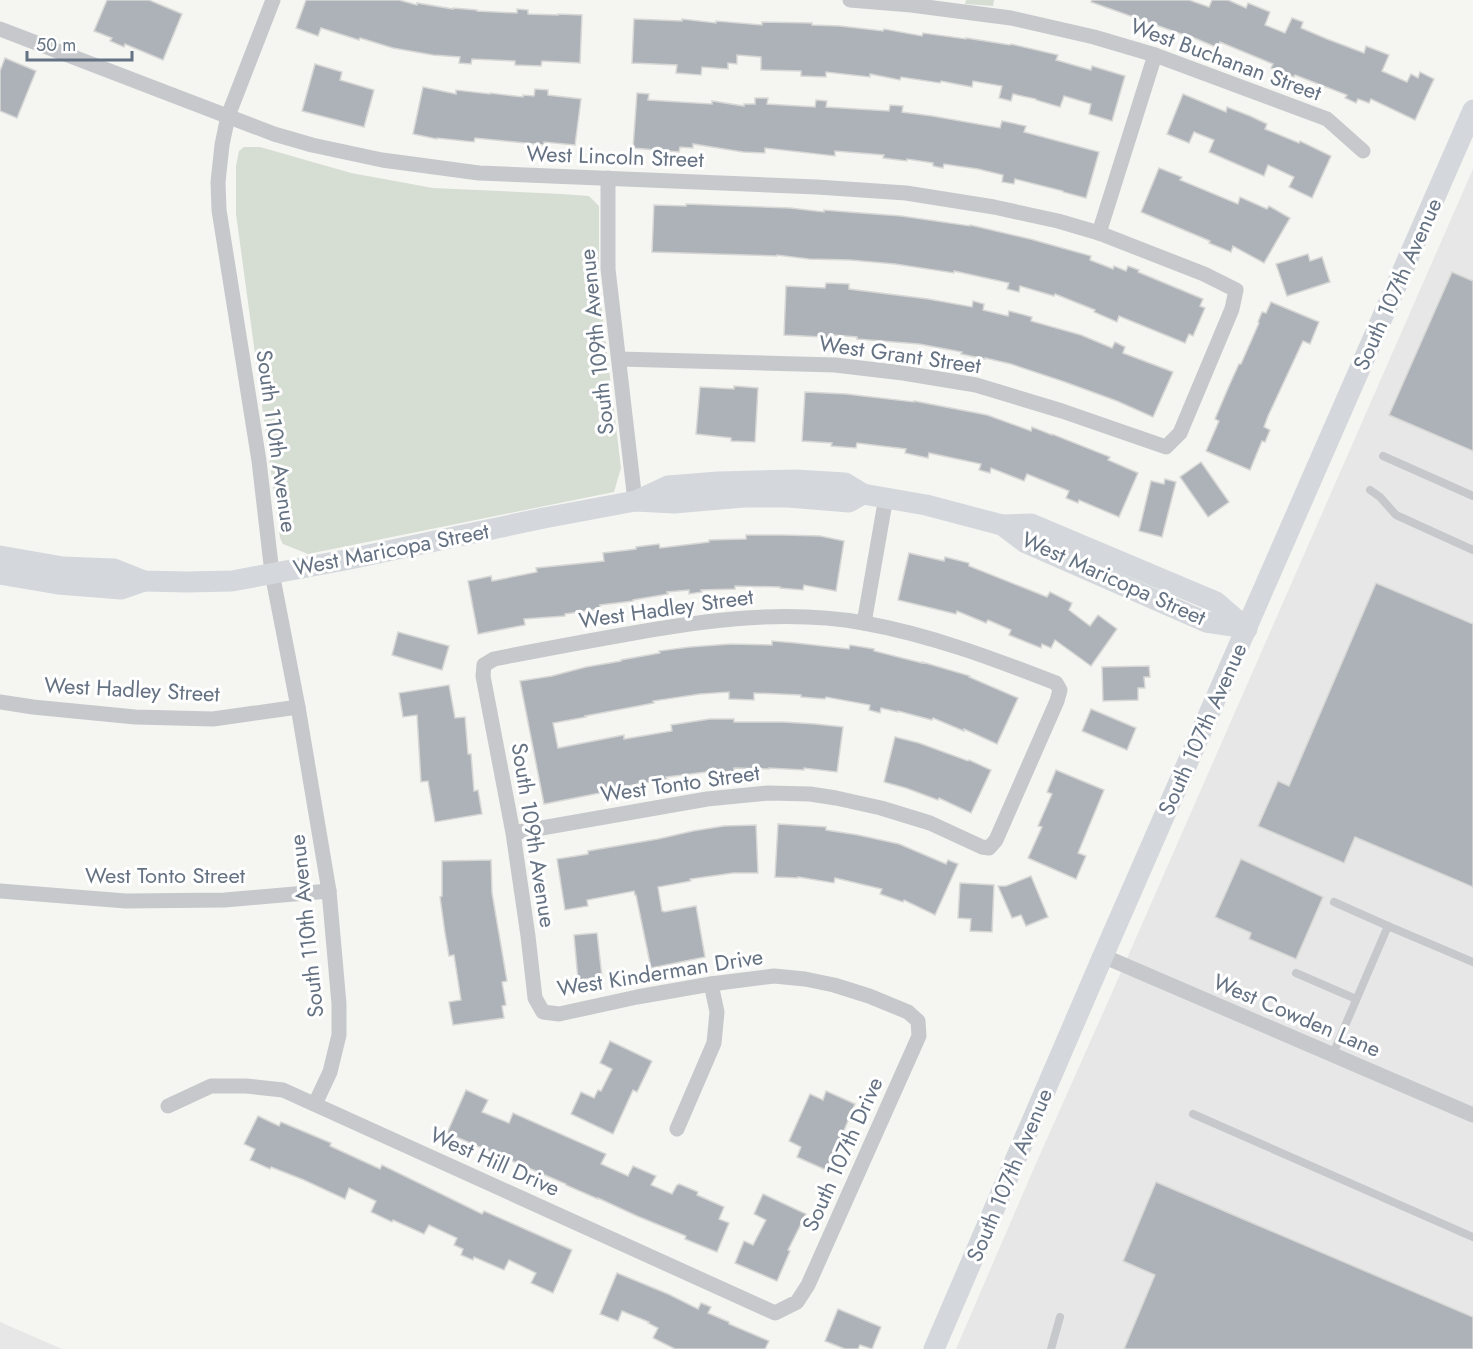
<svg xmlns="http://www.w3.org/2000/svg" width="1473" height="1349" font-family="Jost,sans-serif">
  <rect width="100%" height="100%" fill="#f5f6f2"/>
  <g fill="#e6e7e6">
    <polygon points="1473,169 1473,1349 956,1349 1034,1168 1111,995"/>
    <polygon points="0,1322 62,1349 0,1349"/>
  </g>
  <g fill="#d6ddd3">
    <polygon points="966,0 994,0 993,6 965,4"/>
    <polygon points="244,147 260,147 351,173 433,188 561,194 589,196 599,206 599,287 621,468 614,492 308,554 283,544 280,538 236,214 236,166 239,151"/>
  </g>
  <g fill="#acb2b8" stroke="#d7d7d5" stroke-width="1.5">
    <polygon points="107,0 149,0 182,14 163,60 125,44 124,47 110,41 112,38 94,31"/>
    <polygon points="306,0 399,0 417,5 417,3 453,9 453,8 477,10 477,11 517,13 517,9 528,10 528,14 558,15 558,14 582,15 580,63 542,61 541,66 515,65 515,61 472,59 471,64 459,63 460,57 433,55 393,48 360,38 359,40 321,28 318,36 296,28"/>
    <polygon points="1092,0 1189,0 1209,7 1212,0 1228,0 1246,8 1248,3 1270,12 1265,25 1285,33 1292,18 1303,22 1301,28 1327,39 1364,53 1366,46 1389,55 1382,71 1407,82 1411,74 1418,78 1420,72 1434,79 1415,120 1371,99 1369,103 1358,99 1356,103 1345,98 1347,95 1295,75 1294,77 1271,68 1273,64 1220,42 1218,48 1185,34 1184,35 1091,2"/>
    <polygon points="634,19 682,21 682,19 716,23 716,21 762,25 762,22 812,23 812,25 840,26 883,31 884,29 922,36 923,33 966,39 966,38 1010,45 1011,44 1058,55 1056,60 1091,70 1092,66 1125,76 1112,121 1089,114 1091,104 1064,96 1060,107 1036,100 1036,99 1013,94 1011,101 999,98 1002,86 973,81 972,87 941,81 940,83 901,77 900,80 870,74 870,77 826,72 826,77 801,76 801,71 761,70 761,57 737,55 737,64 728,63 728,69 702,67 701,75 676,73 677,65 632,63"/>
    <polygon points="5,58 36,71 17,118 0,111 0,71"/>
    <polygon points="315,64 342,72 340,80 374,90 364,127 302,111"/>
    <polygon points="423,87 456,94 456,90 490,94 490,93 523,97 523,95 534,96 535,89 548,90 548,95 581,99 575,145 544,142 544,145 475,138 474,142 437,138 437,139 413,134"/>
    <polygon points="637,93 649,94 648,100 712,104 712,101 744,106 744,104 755,104 755,98 768,98 767,104 815,107 816,100 827,101 826,107 889,111 890,105 903,106 902,112 932,116 1000,128 1002,121 1026,126 1024,132 1099,152 1086,198 1063,192 1063,191 1015,179 1014,184 1002,182 1003,175 978,169 944,164 943,168 933,166 933,163 907,159 907,161 883,158 884,155 835,151 835,156 765,148 765,153 743,152 693,144 693,148 680,147 679,152 633,148"/>
    <polygon points="1183,94 1226,112 1227,107 1250,116 1267,124 1265,129 1299,143 1300,141 1331,156 1312,198 1289,187 1294,177 1268,165 1264,176 1209,152 1214,140 1194,132 1189,143 1167,134"/>
    <polygon points="1159,168 1182,177 1180,180 1238,204 1240,197 1267,209 1269,206 1290,218 1264,263 1233,246 1231,252 1209,243 1210,241 1141,212"/>
    <polygon points="686,204 790,208 824,212 824,210 848,212 901,216 970,226 970,225 1030,239 1091,256 1090,260 1113,269 1114,266 1126,271 1128,266 1139,270 1138,272 1203,299 1200,306 1205,308 1193,336 1189,334 1185,343 1119,316 1117,322 1094,312 1095,310 1055,294 1054,296 1020,286 1019,292 1007,289 1009,283 954,271 954,273 895,264 850,260 809,259 777,255 777,256 652,252 654,205 686,206"/>
    <polygon points="1308,254 1310,261 1322,257 1330,282 1287,296 1276,264"/>
    <polygon points="1452,272 1473,281 1473,451 1389,415"/>
    <polygon points="826,283 849,284 849,289 928,299 972,307 973,301 984,304 983,310 1008,316 1009,311 1032,317 1031,321 1081,335 1112,348 1115,342 1125,347 1123,353 1173,372 1153,417 1117,401 1065,382 1011,364 985,358 985,359 961,354 962,352 919,344 857,339 857,337 833,335 833,339 822,339 822,337 784,335 786,286 825,288"/>
    <polygon points="1271,302 1319,322 1310,344 1303,341 1268,416 1264,427 1270,430 1265,442 1262,441 1250,470 1206,451 1219,421 1215,419 1229,386 1239,364 1241,364 1259,323 1258,322 1262,312 1266,313"/>
    <polygon points="734,386 758,388 755,442 731,441 731,438 696,434 700,387 734,389"/>
    <polygon points="805,392 846,394 914,402 914,401 987,415 1031,431 1032,427 1052,435 1052,434 1110,457 1108,460 1138,473 1119,517 1079,500 1078,503 1066,498 1069,491 1027,474 1024,481 991,468 990,473 979,470 981,464 929,453 928,458 905,453 906,449 857,443 856,448 831,446 832,443 802,441"/>
    <polygon points="1201,462 1229,502 1208,517 1180,477"/>
    <polygon points="1165,479 1176,482 1162,537 1139,531 1151,481 1164,484"/>
    <polygon points="746,535 783,535 820,536 844,541 836,591 804,585 803,590 780,588 780,587 735,586 735,589 701,590 702,592 689,594 689,590 667,592 668,594 633,600 633,601 600,605 600,609 565,614 565,616 524,619 525,625 478,634 468,581 491,576 492,581 537,572 536,568 604,561 603,553 636,549 636,547 659,544 660,548 709,542 709,540 746,539"/>
    <polygon points="909,553 944,561 945,557 969,563 969,566 1047,597 1050,592 1072,603 1069,610 1090,626 1098,615 1117,629 1091,666 1055,640 1051,648 1042,644 1041,648 1009,635 1011,630 988,620 986,623 957,611 956,614 898,600"/>
    <polygon points="1376,583 1473,624 1473,887 1355,837 1344,863 1258,826 1278,781 1289,786"/>
    <polygon points="398,632 449,646 442,670 392,655"/>
    <polygon points="772,641 796,643 849,649 850,645 874,649 874,651 922,663 922,662 970,676 969,677 1018,698 997,744 964,729 964,731 933,718 932,720 898,711 898,712 881,708 880,713 869,710 870,705 826,697 825,699 801,697 801,695 754,693 754,700 729,699 729,692 700,694 653,701 654,703 585,716 586,717 553,723 558,748 624,735 624,739 672,731 671,725 710,719 734,719 734,722 783,722 815,724 843,727 837,772 804,768 804,770 769,768 769,769 734,768 734,772 706,772 666,777 667,779 599,791 600,793 544,804 520,681 552,676 586,667 621,661 621,660 660,653 659,651 690,647 731,644 772,645"/>
    <polygon points="1149,666 1150,677 1144,677 1145,688 1138,688 1138,700 1103,701 1102,667"/>
    <polygon points="449,685 455,718 465,717 468,754 471,754 474,791 478,790 482,814 435,822 428,781 421,782 417,715 403,717 399,693"/>
    <polygon points="1091,709 1136,728 1127,750 1082,731"/>
    <polygon points="895,737 919,743 968,761 969,760 991,770 971,813 939,798 938,800 906,788 884,782"/>
    <polygon points="1056,770 1104,790 1078,853 1086,856 1076,879 1028,858 1042,827 1038,826 1052,794 1047,792"/>
    <polygon points="778,824 826,827 826,830 858,835 899,844 946,864 948,860 958,864 935,915 904,900 903,902 880,894 882,889 835,878 834,883 798,877 798,878 775,877"/>
    <polygon points="756,825 758,873 733,873 690,879 691,881 658,887 662,911 663,911 664,912 696,906 705,957 651,968 636,895 635,895 634,891 587,900 588,906 565,910 557,859 588,854 588,851 658,839 693,831 724,826"/>
    <polygon points="1241,859 1323,897 1296,959 1249,939 1251,933 1215,917"/>
    <polygon points="491,860 492,893 507,981 502,982 506,1005 502,1006 504,1018 453,1025 449,1002 461,1000 454,955 449,956 445,933 440,897 442,896 442,861"/>
    <polygon points="1031,876 1048,917 1026,926 1021,915 1012,918 998,886 1006,886"/>
    <polygon points="960,883 994,885 992,932 970,931 971,919 958,918"/>
    <polygon points="597,933 602,977 578,980 574,935"/>
    <polygon points="610,1041 652,1061 637,1092 633,1090 613,1134 571,1114 581,1092 594,1098 598,1090 601,1091 612,1069 600,1063"/>
    <polygon points="466,1090 488,1100 482,1112 509,1123 513,1113 606,1154 601,1164 628,1176 633,1166 656,1176 651,1185 672,1194 677,1185 678,1185 679,1184 698,1192 697,1195 724,1207 719,1219 729,1223 717,1252 685,1239 686,1236 637,1216 598,1198 598,1199 566,1185 566,1184 447,1133"/>
    <polygon points="826,1091 855,1104 840,1140 841,1141 826,1170 797,1157 801,1147 789,1141 810,1094 823,1100"/>
    <polygon points="258,1116 279,1126 281,1122 331,1143 330,1146 380,1169 382,1165 482,1214 484,1211 572,1250 553,1293 531,1283 536,1273 509,1260 504,1270 474,1257 473,1260 461,1255 463,1249 454,1245 457,1238 429,1225 424,1234 393,1220 392,1222 371,1212 376,1201 349,1188 345,1199 304,1180 271,1167 270,1169 250,1160 255,1149 244,1144"/>
    <polygon points="1156,1182 1473,1317 1473,1349 1124,1349 1155,1275 1123,1261"/>
    <polygon points="763,1194 806,1214 788,1250 790,1251 777,1281 735,1263 744,1241 753,1245 766,1220 754,1214"/>
    <polygon points="617,1273 668,1294 698,1309 701,1303 711,1307 708,1313 729,1322 729,1324 769,1341 765,1349 675,1349 653,1338 658,1328 648,1323 649,1322 622,1311 618,1321 600,1314"/>
    <polygon points="838,1309 881,1327 872,1349 860,1345 858,1349 845,1349 825,1341"/>
  </g>
  <g fill="none" stroke-linecap="round" stroke-linejoin="round">
    <g stroke="#c6c8cc" stroke-width="8">
      <polyline points="1383,456 1473,496"/>
      <polyline points="1370,490 1380,497 1396,515 1473,550"/>
      <polyline points="1334,902 1388,926"/>
      <polyline points="1296,973 1356,999"/>
      <polyline points="1332,1056 1388,926 1473,962"/>
      <polyline points="1193,1114 1473,1237"/>
      <polyline points="1051,1349 1060,1317"/>
    </g>
    <g stroke="#c6c8cc" stroke-width="15">
      <polyline points="273,0 228,116 222,145 218,182 219,210 259,461 272,573 298,707 329,891 339,1004 339,1035 330,1072 315,1104"/>
      <polyline points="850,0 911,5 1011,18 1094,37 1155,55 1327,119 1363,151"/>
      <polyline points="0,29 274,134 312,145 382,160 479,173 817,187 906,193 994,207 1058,221 1099,233 1204,274 1236,290 1232,309 1180,433 1166,447 1062,411 976,385 903,373 835,365 619,359"/>
      <polyline points="608,178 608,269 635,501"/>
      <polyline points="1099,233 1155,55"/>
      <polyline points="864,623 886,497"/>
      <polyline points="0,702 33,707 135,717 213,719 298,707"/>
      <polyline points="0,891 126,901 225,900 329,891"/>
      <polyline points="1103,956 1473,1115"/>
      <path d="M 168,1106 L 211,1086 L 246,1086 L 283,1090 L 775,1313 L 797,1302 L 808,1285 L 919,1036 L 918,1021 L 908,1012 L 869,996 L 834,985 L 805,979 L 774,976 L 711,984 L 637,997 L 559,1014 L 543,1012 L 535,998 L 528,936 L 513,833 L 483,676 L 484,665 L 494,659 C 539,650 583,642 628,634 C 706,620 786,609 864,623 C 931,635 994,659 1056,683 L 1060,690 L 1057,701 L 996,840 L 989,848 L 982,847 L 930,823 L 881,808 L 836,798 L 810,794 L 768,793 L 707,799 L 513,833"/>
      <polyline points="677,1129 714,1043 717,1012 711,984"/>
    </g>
    <g stroke="#d4d8dc" stroke-width="21">
      <polyline points="638,500 668,486 718,482 796,480 845,483 863,494 926,505 1002,525 1031,524 1216,602 1247,629"/>
      <polyline points="1002,525 1026,543 1206,622 1246,628"/>
      <polyline points="0,556 63,567 114,569 144,581 187,582 232,581 345,560 544,518 635,501 674,503 744,497 788,497 849,502 863,494"/>
      <polyline points="0,574 58,584 121,589 144,581"/>
      <polyline points="934,1349 1103,956 1473,110"/>
    </g>
  </g>
  <g text-anchor="middle" dominant-baseline="central" stroke-width="6" stroke-linejoin="round" paint-order="stroke">
    <g font-size="22" fill="#657283" stroke="#fff">
      <text transform="translate(1226 59) rotate(20)">West Buchanan Street</text>
      <text transform="translate(615 156) rotate(2)">West Lincoln Street</text>
      <text transform="translate(1397 284) rotate(-66)">South 107th Avenue</text>
      <text transform="translate(596 342) rotate(-96)">South 109th Avenue</text>
      <text transform="translate(900 354) rotate(8)">West Grant Street</text>
      <text transform="translate(277 441) rotate(82)">South 110th Avenue</text>
      <text transform="translate(391 549) rotate(-11)">West Maricopa Street</text>
      <text transform="translate(1114 578) rotate(24)">West Maricopa Street</text>
      <text transform="translate(666 608) rotate(-8)">West Hadley Street</text>
      <text transform="translate(132 689) rotate(3)">West Hadley Street</text>
      <text transform="translate(1202 729) rotate(-66)">South 107th Avenue</text>
      <text transform="translate(680 783) rotate(-8)">West Tonto Street</text>
      <text transform="translate(534 835) rotate(81)">South 109th Avenue</text>
      <text x="165" y="875">West Tonto Street</text>
      <text transform="translate(306 926) rotate(-96)">South 110th Avenue</text>
      <text transform="translate(660 972) rotate(-9)">West Kinderman Drive</text>
      <text transform="translate(1297 1015) rotate(23)">West Cowden Lane</text>
      <text transform="translate(842 1154) rotate(-66)">South 107th Drive</text>
      <text transform="translate(495 1161) rotate(24)">West Hill Drive</text>
      <text transform="translate(1009 1175) rotate(-67)">South 107th Avenue</text>
    </g>
  </g>
  <path d="M27 51v9h105v-9" fill="none" stroke="#657283" stroke-width="3"/>
  <text x="36" y="51" font-size="18" fill="#657283" stroke="#ffffff" stroke-width="4.5" paint-order="stroke">50 m</text>
</svg>
